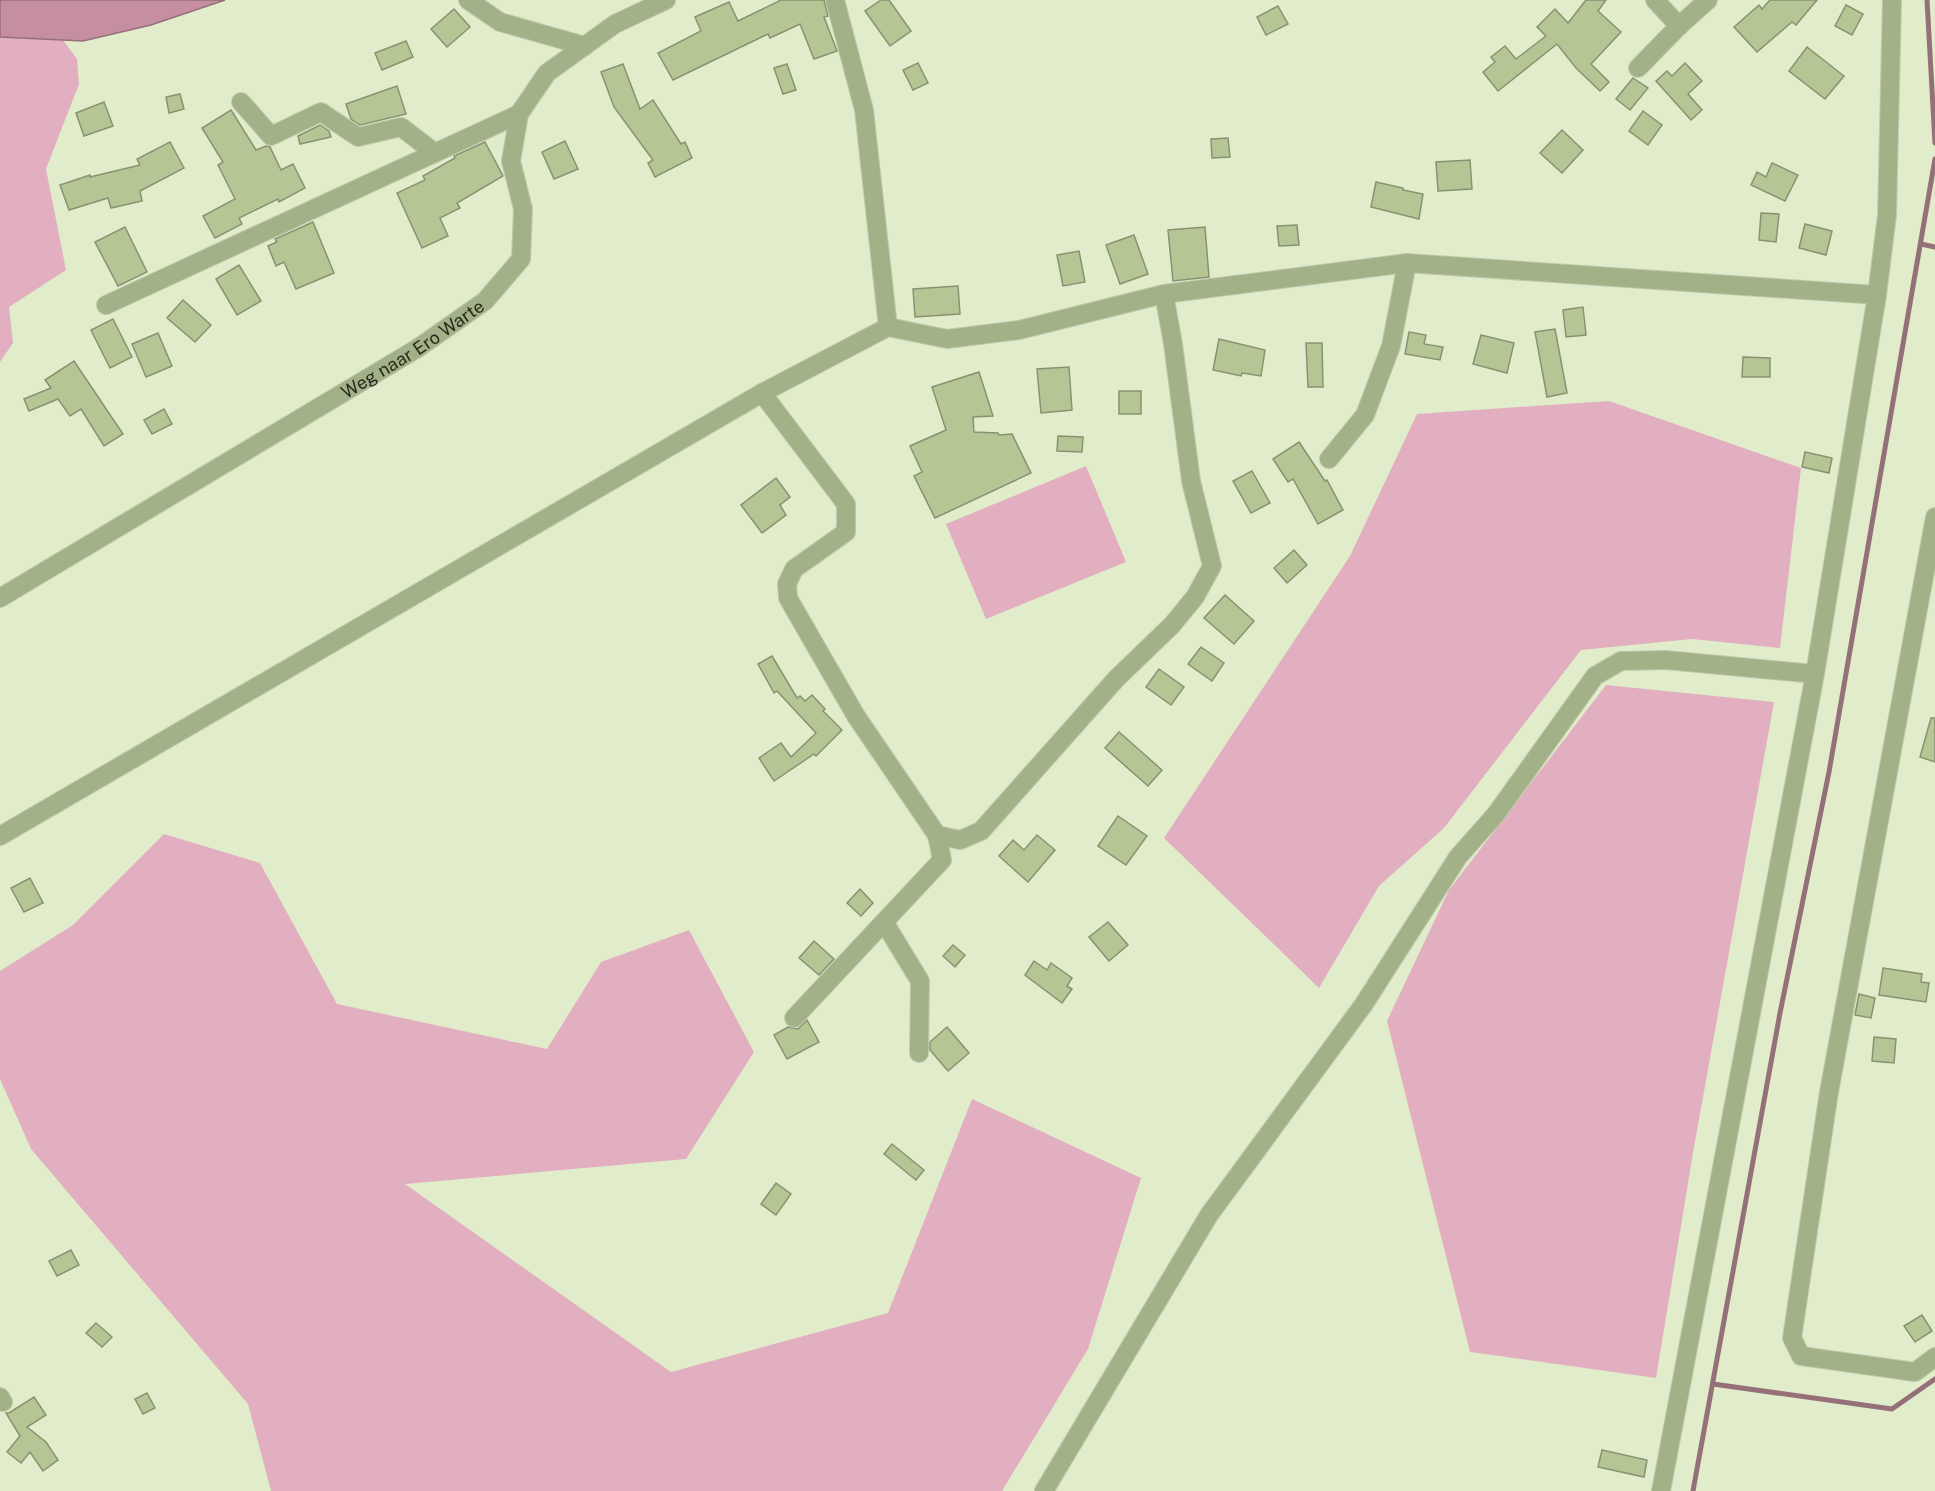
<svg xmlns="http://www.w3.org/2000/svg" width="1935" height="1491" font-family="'Public Sans',sans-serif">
  <rect width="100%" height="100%" fill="#e1edca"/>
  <g fill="#e2afc0">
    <polygon points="0,37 63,40 77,59 79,84 46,169 66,270 9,307 13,343 0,362"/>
    <polygon points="1609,401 1801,468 1780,648 1692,639 1581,650 1444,828 1379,886 1319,988 1164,838 1350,556 1417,414"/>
    <polygon points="1086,466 1126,562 986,619 946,524"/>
    <polygon points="1606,685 1774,702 1693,1153 1656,1378 1470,1352 1387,1021 1449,890"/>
    <polygon points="164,834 260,863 337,1004 547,1049 601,962 689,930 754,1052 686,1159 405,1184 671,1372 888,1313 972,1099 1141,1178 1088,1349 1002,1491 271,1491 248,1404 31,1149 0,1079 0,971 73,925"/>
  </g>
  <polygon fill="#c58ea1" stroke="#957079" stroke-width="1.5" points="0,0 225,0 151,25 83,41 0,37"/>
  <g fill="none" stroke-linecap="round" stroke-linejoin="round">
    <g stroke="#957079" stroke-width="5">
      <polyline points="1927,0 1935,143"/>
      <polyline points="1921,244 1935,247"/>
      <polyline points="1713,1384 1892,1409 1935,1379"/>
      <polyline points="1693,1491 1780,1013 1829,772 1935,159"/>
    </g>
  </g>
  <g fill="#b5c694" stroke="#889273" stroke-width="1.5">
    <polygon points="781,0 824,0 828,16 824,17 837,51 814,59 800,24 770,38 768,34 673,80 658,53 701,31 695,17 729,2 738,21"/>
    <polygon points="881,0 889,0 911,31 890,46 865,11"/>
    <polygon points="1586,0 1606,0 1598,11 1621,32 1591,64 1609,82 1600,91 1576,68 1557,44 1498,91 1483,72 1495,62 1491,57 1505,46 1516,59 1546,36 1537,27 1555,9 1568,23"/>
    <polygon points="1770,0 1817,0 1796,25 1792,22 1757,52 1734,27 1759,5 1762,9"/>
    <polygon points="1846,5 1863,14 1852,35 1835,26"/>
    <polygon points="1278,6 1288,24 1266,35 1257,17"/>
    <polygon points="454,9 470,27 447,47 431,29"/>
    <polygon points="406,41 413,57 382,70 375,53"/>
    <polygon points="1807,47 1844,76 1825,99 1789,71"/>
    <polygon points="918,63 928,83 913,90 903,70"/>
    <polygon points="1685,63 1702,81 1688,94 1702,110 1691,120 1656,81 1667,71 1672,76"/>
    <polygon points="623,64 640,109 653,100 681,144 685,142 692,158 655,177 648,163 653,160 614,107 601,72"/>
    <polygon points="787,64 796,90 783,94 774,68"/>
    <polygon points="1633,78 1648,88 1630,110 1616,99"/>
    <polygon points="397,86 406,114 360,125 351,119 346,104"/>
    <polygon points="180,94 184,109 169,113 166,97"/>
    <polygon points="104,102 113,126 84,136 76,113"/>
    <polygon points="231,110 256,150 266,146 270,147 281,170 293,164 305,188 279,202 278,199 239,218 242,224 215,238 203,216 235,199 218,165 223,162 202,128"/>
    <polygon points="1643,111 1662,125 1648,145 1629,131"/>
    <polygon points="320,125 329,131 331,137 300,144 298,136"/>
    <polygon points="1562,130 1583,150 1562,173 1540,153"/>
    <polygon points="1228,138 1230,157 1212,158 1211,139"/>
    <polygon points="565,141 578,169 554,179 542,152"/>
    <polygon points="170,142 184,168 140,191 142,201 111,208 108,198 69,210 60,185 90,175 90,177 140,165 137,159"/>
    <polygon points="485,142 503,176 457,203 460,208 440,218 448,236 422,248 397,193 425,180 423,176 455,158 454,156"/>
    <polygon points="1470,160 1472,189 1438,191 1436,162"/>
    <polygon points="1772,163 1798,175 1785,201 1751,185 1757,172 1766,177"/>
    <polygon points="1376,182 1403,188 1403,190 1423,194 1419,219 1371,207"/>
    <polygon points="1761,213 1779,214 1776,242 1759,240"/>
    <polygon points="313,222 334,273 296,289 284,262 276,266 268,246 277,242 275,239"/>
    <polygon points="1805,224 1832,231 1826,255 1799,248"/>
    <polygon points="1297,225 1299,245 1279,246 1277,226"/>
    <polygon points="125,227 147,272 118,286 95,242"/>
    <polygon points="1205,227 1209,277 1173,281 1168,230"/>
    <polygon points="1134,235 1148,274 1120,284 1106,245"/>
    <polygon points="1079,251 1085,282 1063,286 1057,255"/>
    <polygon points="239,265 261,301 237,315 216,279"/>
    <polygon points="958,286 960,314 915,317 913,289"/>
    <polygon points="183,300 211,325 195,342 167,318"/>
    <polygon points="1583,307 1586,335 1566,337 1563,310"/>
    <polygon points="113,319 132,357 110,368 91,330"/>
    <polygon points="1555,329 1567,393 1547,397 1535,332"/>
    <polygon points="1409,332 1426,335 1424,344 1443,347 1440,360 1405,354"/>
    <polygon points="158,333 172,366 146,377 132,344"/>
    <polygon points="1481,335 1514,343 1507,373 1473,364"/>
    <polygon points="1219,339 1265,350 1261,376 1242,373 1241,376 1213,370"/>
    <polygon points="1306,343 1322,343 1323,387 1308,387"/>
    <polygon points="1743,357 1770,358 1770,377 1742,377"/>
    <polygon points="74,361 123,434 104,446 81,409 70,416 58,399 29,411 24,399 51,388 45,380"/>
    <polygon points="1069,367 1072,410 1041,413 1037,369"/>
    <polygon points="979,372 993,416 973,417 974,432 998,433 999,435 1012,434 1031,473 935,518 914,476 922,472 910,446 946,430 932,387"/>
    <rect x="1119" y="391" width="22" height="23"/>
    <polygon points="164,409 172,424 152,434 144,420"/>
    <polygon points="1058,436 1083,437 1082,452 1057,451"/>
    <polygon points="1299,442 1325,481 1327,480 1343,510 1318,524 1293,479 1288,482 1273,459"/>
    <polygon points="1805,452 1832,458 1829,473 1802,467"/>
    <polygon points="1252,471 1270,503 1251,513 1233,481"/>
    <polygon points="776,478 790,497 780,505 786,515 762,533 741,505"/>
    <polygon points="1294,550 1307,565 1287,583 1274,568"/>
    <polygon points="1225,595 1254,621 1234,644 1204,618"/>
    <polygon points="1201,647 1224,663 1212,681 1188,664"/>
    <polygon points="772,656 797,698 800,696 805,701 812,695 825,709 823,711 842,730 816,756 814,754 774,781 759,758 781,743 791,757 816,733 777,691 774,693 758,664"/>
    <polygon points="1159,669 1184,687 1171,705 1146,687"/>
    <polygon points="1931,718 1935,718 1935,762 1920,757"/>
    <polygon points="1119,732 1162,770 1148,786 1105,748"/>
    <polygon points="1118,816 1147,836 1126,865 1098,846"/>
    <polygon points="1037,835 1055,850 1028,882 999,856 1013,840 1024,850"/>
    <polygon points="30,878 43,903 24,912 11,888"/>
    <polygon points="860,889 873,903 861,916 847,903"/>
    <polygon points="1108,922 1128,945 1109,961 1089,937"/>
    <polygon points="814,941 834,959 819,975 799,958"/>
    <polygon points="953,945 965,955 955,967 943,956"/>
    <polygon points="1034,961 1047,970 1051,963 1072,978 1067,986 1072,989 1062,1003 1025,975"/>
    <polygon points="1883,968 1922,974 1921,982 1929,983 1926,1002 1879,995"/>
    <polygon points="1859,994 1875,998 1871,1018 1855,1015"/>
    <polygon points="807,1020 819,1042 787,1059 774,1035 788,1027 798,1029"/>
    <polygon points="947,1027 969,1053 948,1071 930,1050 930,1042"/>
    <polygon points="1874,1037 1896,1039 1894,1063 1872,1061"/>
    <polygon points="892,1144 924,1170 916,1180 884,1154"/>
    <polygon points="776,1183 791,1194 776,1215 761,1204"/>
    <polygon points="71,1250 79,1265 57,1276 49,1261"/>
    <polygon points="1922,1315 1932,1331 1915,1342 1904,1326"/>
    <polygon points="96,1323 112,1337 102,1347 86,1333"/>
    <polygon points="147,1393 155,1408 143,1414 135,1399"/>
    <polygon points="34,1397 46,1415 27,1427 46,1442 58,1460 43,1471 30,1452 21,1463 7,1452 20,1436 6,1413 9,1413"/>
    <polygon points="1602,1450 1647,1460 1644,1477 1598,1467"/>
  </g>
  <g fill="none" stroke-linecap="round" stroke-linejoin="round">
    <defs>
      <g id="street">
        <polyline points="468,0 500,22 585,46"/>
        <polyline points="835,0 864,110 888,327"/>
        <polyline points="1679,26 1708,0"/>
        <polyline points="1638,68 1679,26 1655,0"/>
        <polyline points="241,102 271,136 321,112 358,137 401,127 435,153"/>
        <polyline points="106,305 519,114"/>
        <polyline points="762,393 846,504 846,532 794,569 787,584 788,598 856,716 937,835"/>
        <polyline points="1329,459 1365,415 1391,346 1407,263"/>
        <polyline points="1935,517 1829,1092 1792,1338 1801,1356 1915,1372 1935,1357"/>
        <path id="s1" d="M 0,598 L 418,348 L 485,301 L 521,259 L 523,209 L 511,161 L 519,114 L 547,73 L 615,24 L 666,0"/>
        <polyline points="0,836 762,393 888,327 947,339 1019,330 1164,294 1407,263 1877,295"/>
        <polyline points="884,922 920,981 919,1053"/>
        <polyline points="794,1018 942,860 937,835 960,840 981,831 1116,679 1172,625 1195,597 1212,566 1191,481 1173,344 1164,294"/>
        <polyline points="0,1397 3,1402"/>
        <polyline points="1044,1491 1209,1215 1364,1004 1458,857 1496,814 1595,676 1621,661 1666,660 1815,674"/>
        <polyline points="1661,1491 1815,674 1877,295 1887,215 1892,0"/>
      </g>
    </defs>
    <use href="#street" stroke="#bfcaab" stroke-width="20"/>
    <use href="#street" stroke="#a3b188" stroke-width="18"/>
  </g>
  <g text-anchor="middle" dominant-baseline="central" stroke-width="4.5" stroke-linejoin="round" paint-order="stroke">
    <g font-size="18" fill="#262a1d" stroke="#e1edca">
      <text stroke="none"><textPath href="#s1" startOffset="482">Weg naar Ero Warte</textPath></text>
    </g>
  </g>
</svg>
